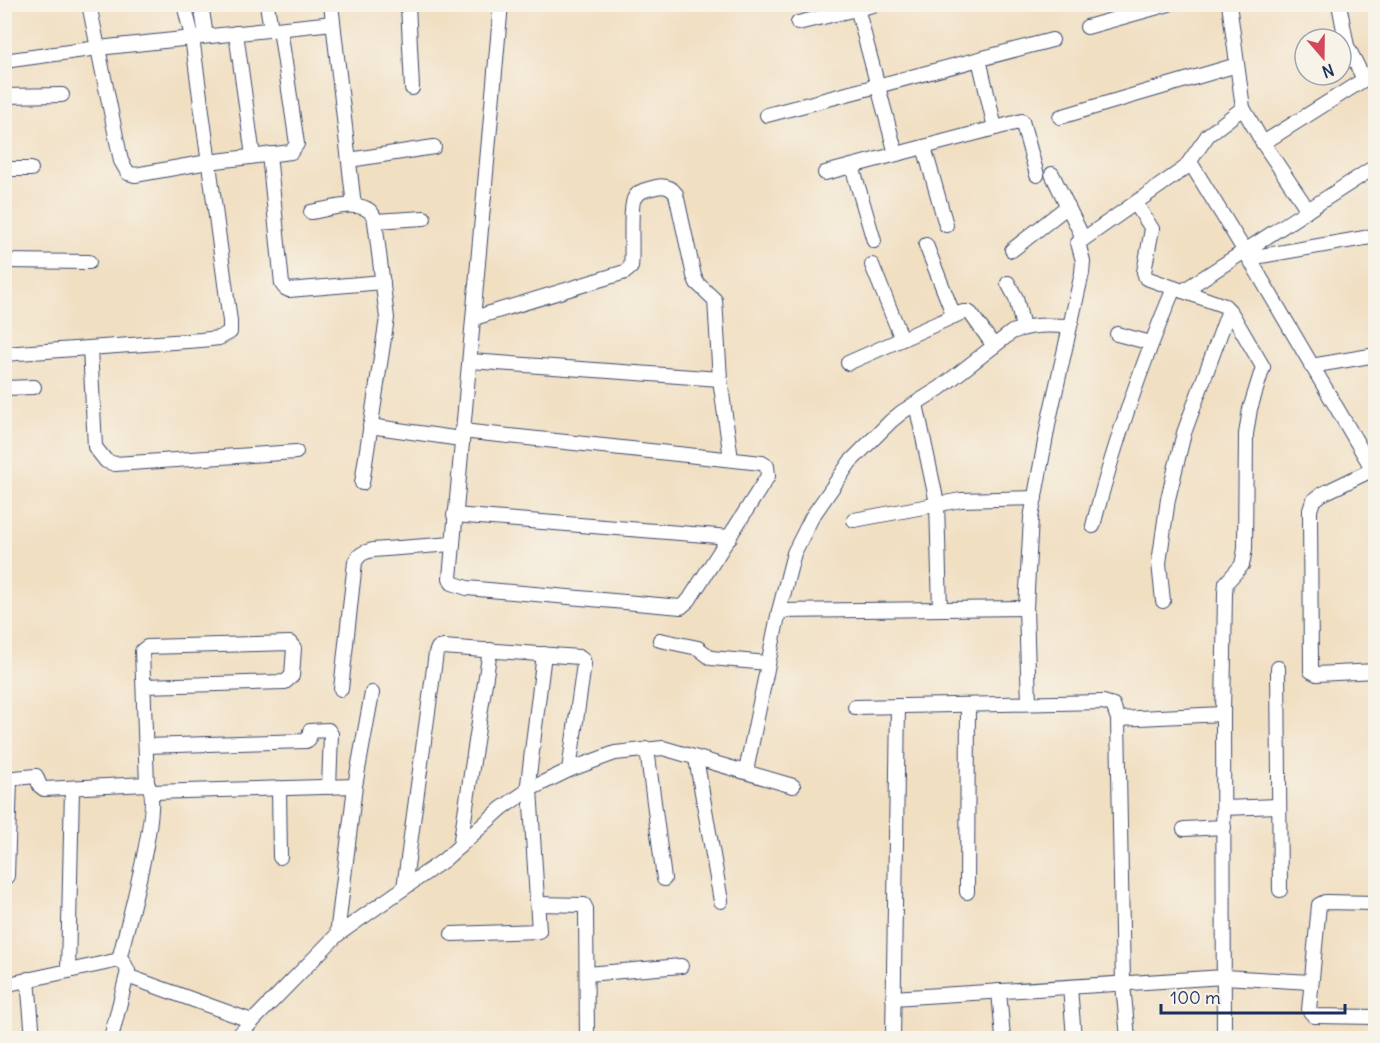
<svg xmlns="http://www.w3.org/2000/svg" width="1380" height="1043" font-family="Delius,sans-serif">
  <rect width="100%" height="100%" fill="#f7f3e8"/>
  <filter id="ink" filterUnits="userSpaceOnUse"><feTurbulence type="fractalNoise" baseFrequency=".0167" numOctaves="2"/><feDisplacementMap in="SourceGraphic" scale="12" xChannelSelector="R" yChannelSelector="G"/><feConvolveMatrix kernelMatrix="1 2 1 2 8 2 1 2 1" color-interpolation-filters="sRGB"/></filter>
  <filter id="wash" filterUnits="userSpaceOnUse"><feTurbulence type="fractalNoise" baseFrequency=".008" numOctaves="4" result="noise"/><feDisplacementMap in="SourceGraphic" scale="24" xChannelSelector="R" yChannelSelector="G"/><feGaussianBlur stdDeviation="1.35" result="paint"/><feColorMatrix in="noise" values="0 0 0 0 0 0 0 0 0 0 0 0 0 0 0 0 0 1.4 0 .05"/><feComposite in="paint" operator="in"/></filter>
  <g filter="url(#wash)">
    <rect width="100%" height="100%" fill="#f1dfc2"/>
  </g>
  <g filter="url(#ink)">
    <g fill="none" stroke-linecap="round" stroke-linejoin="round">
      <defs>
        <g id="street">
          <polyline points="89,4 121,161 128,173 135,175 208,162 291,152 297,144 280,29"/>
          <polyline points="201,4 206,36"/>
          <polyline points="267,4 271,30"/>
          <polyline points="331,4 354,206"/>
          <polyline points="408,4 412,88"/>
          <polyline points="856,4 896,154"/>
          <polyline points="1229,4 1243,108 1263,143 1308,210"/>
          <polyline points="1339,4 1347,46 1364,79"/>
          <polyline points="798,23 877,4"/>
          <polyline points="1087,27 1169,4"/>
          <polyline points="236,33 253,156"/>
          <polyline points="979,59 995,128"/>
          <polyline points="4,61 98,48 333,23"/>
          <polyline points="4,96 62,95"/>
          <polyline points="767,115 1052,40"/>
          <polyline points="1060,117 1237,65"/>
          <polyline points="1263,143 1376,72"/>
          <polyline points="924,147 946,225"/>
          <polyline points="269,154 282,284 285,288 289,290 383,282"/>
          <polyline points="349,160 434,147"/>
          <polyline points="1190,162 1249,258 1376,475"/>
          <polyline points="852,166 874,241"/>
          <polyline points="4,169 31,169"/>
          <polyline points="825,173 1022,121 1037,175"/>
          <polyline points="1052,174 1083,238"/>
          <polyline points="1136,204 1152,229 1144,272 1146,278 1225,306 1232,314 1263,367 1250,409 1246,434 1245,549 1242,565 1226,583 1225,593 1223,714 1224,1038"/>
          <path d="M 311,212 C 330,209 370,195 375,221 L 387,318 L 362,483"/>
          <polyline points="375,221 424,218"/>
          <polyline points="926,245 954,316"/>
          <polyline points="1012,250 1068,206"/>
          <polyline points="1249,258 1376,236"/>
          <polyline points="4,261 89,262"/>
          <polyline points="872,265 902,339"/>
          <polyline points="1008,283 1016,298 1023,327"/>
          <polyline points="1183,291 1376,166"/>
          <path d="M 474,318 L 625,272 L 631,267 C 633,253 629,204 635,197 C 640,190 649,189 656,187 C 665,185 671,187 676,194 L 694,276 L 697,283 L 715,300 L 720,379 L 731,459"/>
          <polyline points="1117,334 1151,343"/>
          <polyline points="90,348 95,447 106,461 115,464 296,452"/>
          <polyline points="4,354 201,340 219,338 230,332 230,321 192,37 184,4"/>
          <polyline points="470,361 720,379"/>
          <polyline points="848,363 963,312 968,312 971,314 994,346"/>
          <polyline points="1311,366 1376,355"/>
          <polyline points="4,388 34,387"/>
          <polyline points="916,404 937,503 940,609"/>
          <polyline points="370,426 461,439"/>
          <polyline points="462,431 762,463 767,466 768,476 689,600 681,607 467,588 452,583 450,578 501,4"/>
          <polyline points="1376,468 1322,494 1313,501 1310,510 1311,671 1317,674 1376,671"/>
          <polyline points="454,515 730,537"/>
          <polyline points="854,520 961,500 1035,498"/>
          <path d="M 1093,526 C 1114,444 1141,366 1174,288"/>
          <polyline points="1163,601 1159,563 1168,499 1184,433 1229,310"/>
          <polyline points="779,611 1026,608"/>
          <polyline points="660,640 698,648 711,658 768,663"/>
          <polyline points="1278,668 1280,890"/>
          <path d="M 341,689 L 355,562 C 359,554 364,552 373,550 L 452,544"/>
          <polyline points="1029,703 1026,608 1031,518 1049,420 1082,273 1083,261 1078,243 1185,168 1208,135 1243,108"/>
          <polyline points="855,707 1103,702 1113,705 1118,719 1123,984 1128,1038"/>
          <polyline points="1118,719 1223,714"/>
          <polyline points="146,746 306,741 309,739 310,731 328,730 331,734 329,787"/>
          <polyline points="647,749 664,879"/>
          <polyline points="696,758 721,901"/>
          <path d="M 746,771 L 779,611 L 794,553 L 812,517 L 850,462 L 891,421 L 902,412 L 940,388 L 1012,332 C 1031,324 1049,325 1069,326"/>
          <polyline points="4,779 36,776 40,786 44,789 147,784"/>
          <polyline points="279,788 280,857"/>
          <polyline points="152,792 355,786"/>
          <polyline points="527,792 544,654"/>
          <polyline points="1224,808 1279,806"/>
          <polyline points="1184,829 1224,827"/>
          <polyline points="460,846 490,650"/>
          <polyline points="4,879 7,876 10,779"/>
          <polyline points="404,888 436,653 438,648 443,647 579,657 583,660 584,664 569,770"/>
          <polyline points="967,892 968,705"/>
          <polyline points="1376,903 1325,902 1319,905 1309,1010 1314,1016 1376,1017"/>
          <polyline points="538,904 584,905 586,909 587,1038"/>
          <polyline points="452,934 539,931 530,789"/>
          <polyline points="337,935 355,786 372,693"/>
          <path d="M 119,960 C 125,933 164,799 147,784 L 142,651 L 147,647 L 290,643 L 294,648 L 292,676 L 285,682 L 144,686"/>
          <polyline points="68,971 72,788"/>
          <polyline points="587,974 681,966"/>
          <polyline points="127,976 252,1021"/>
          <polyline points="28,979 33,1038"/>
          <polyline points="4,985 119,960 123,961 128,971 111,1038"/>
          <polyline points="1070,987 1074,1038"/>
          <polyline points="999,991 1003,1038"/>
          <polyline points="893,998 1224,977 1311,982"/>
          <polyline points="236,1038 337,935 444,860 502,808 530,789 569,770 615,753 663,748 793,786"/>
          <polyline points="893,1038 898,706"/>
        </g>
      </defs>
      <use href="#street" stroke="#3b496d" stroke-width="16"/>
      <use href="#street" stroke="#fff" stroke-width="14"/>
    </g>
  </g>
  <rect width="1380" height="1043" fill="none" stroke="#f7f3e8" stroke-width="24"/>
  <g transform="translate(1323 57) rotate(160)"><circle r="28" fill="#f7f3e8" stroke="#9fa5b1" stroke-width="1.5"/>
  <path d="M0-4.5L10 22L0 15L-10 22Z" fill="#d1495b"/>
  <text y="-9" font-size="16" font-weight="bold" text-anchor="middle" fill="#1b2f5e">N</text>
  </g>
  <path d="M1161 1004v9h184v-9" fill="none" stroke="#1b2f5e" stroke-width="3"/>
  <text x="1170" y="1004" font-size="18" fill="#1b2f5e" stroke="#f7f3e8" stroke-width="4.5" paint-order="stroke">100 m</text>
</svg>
